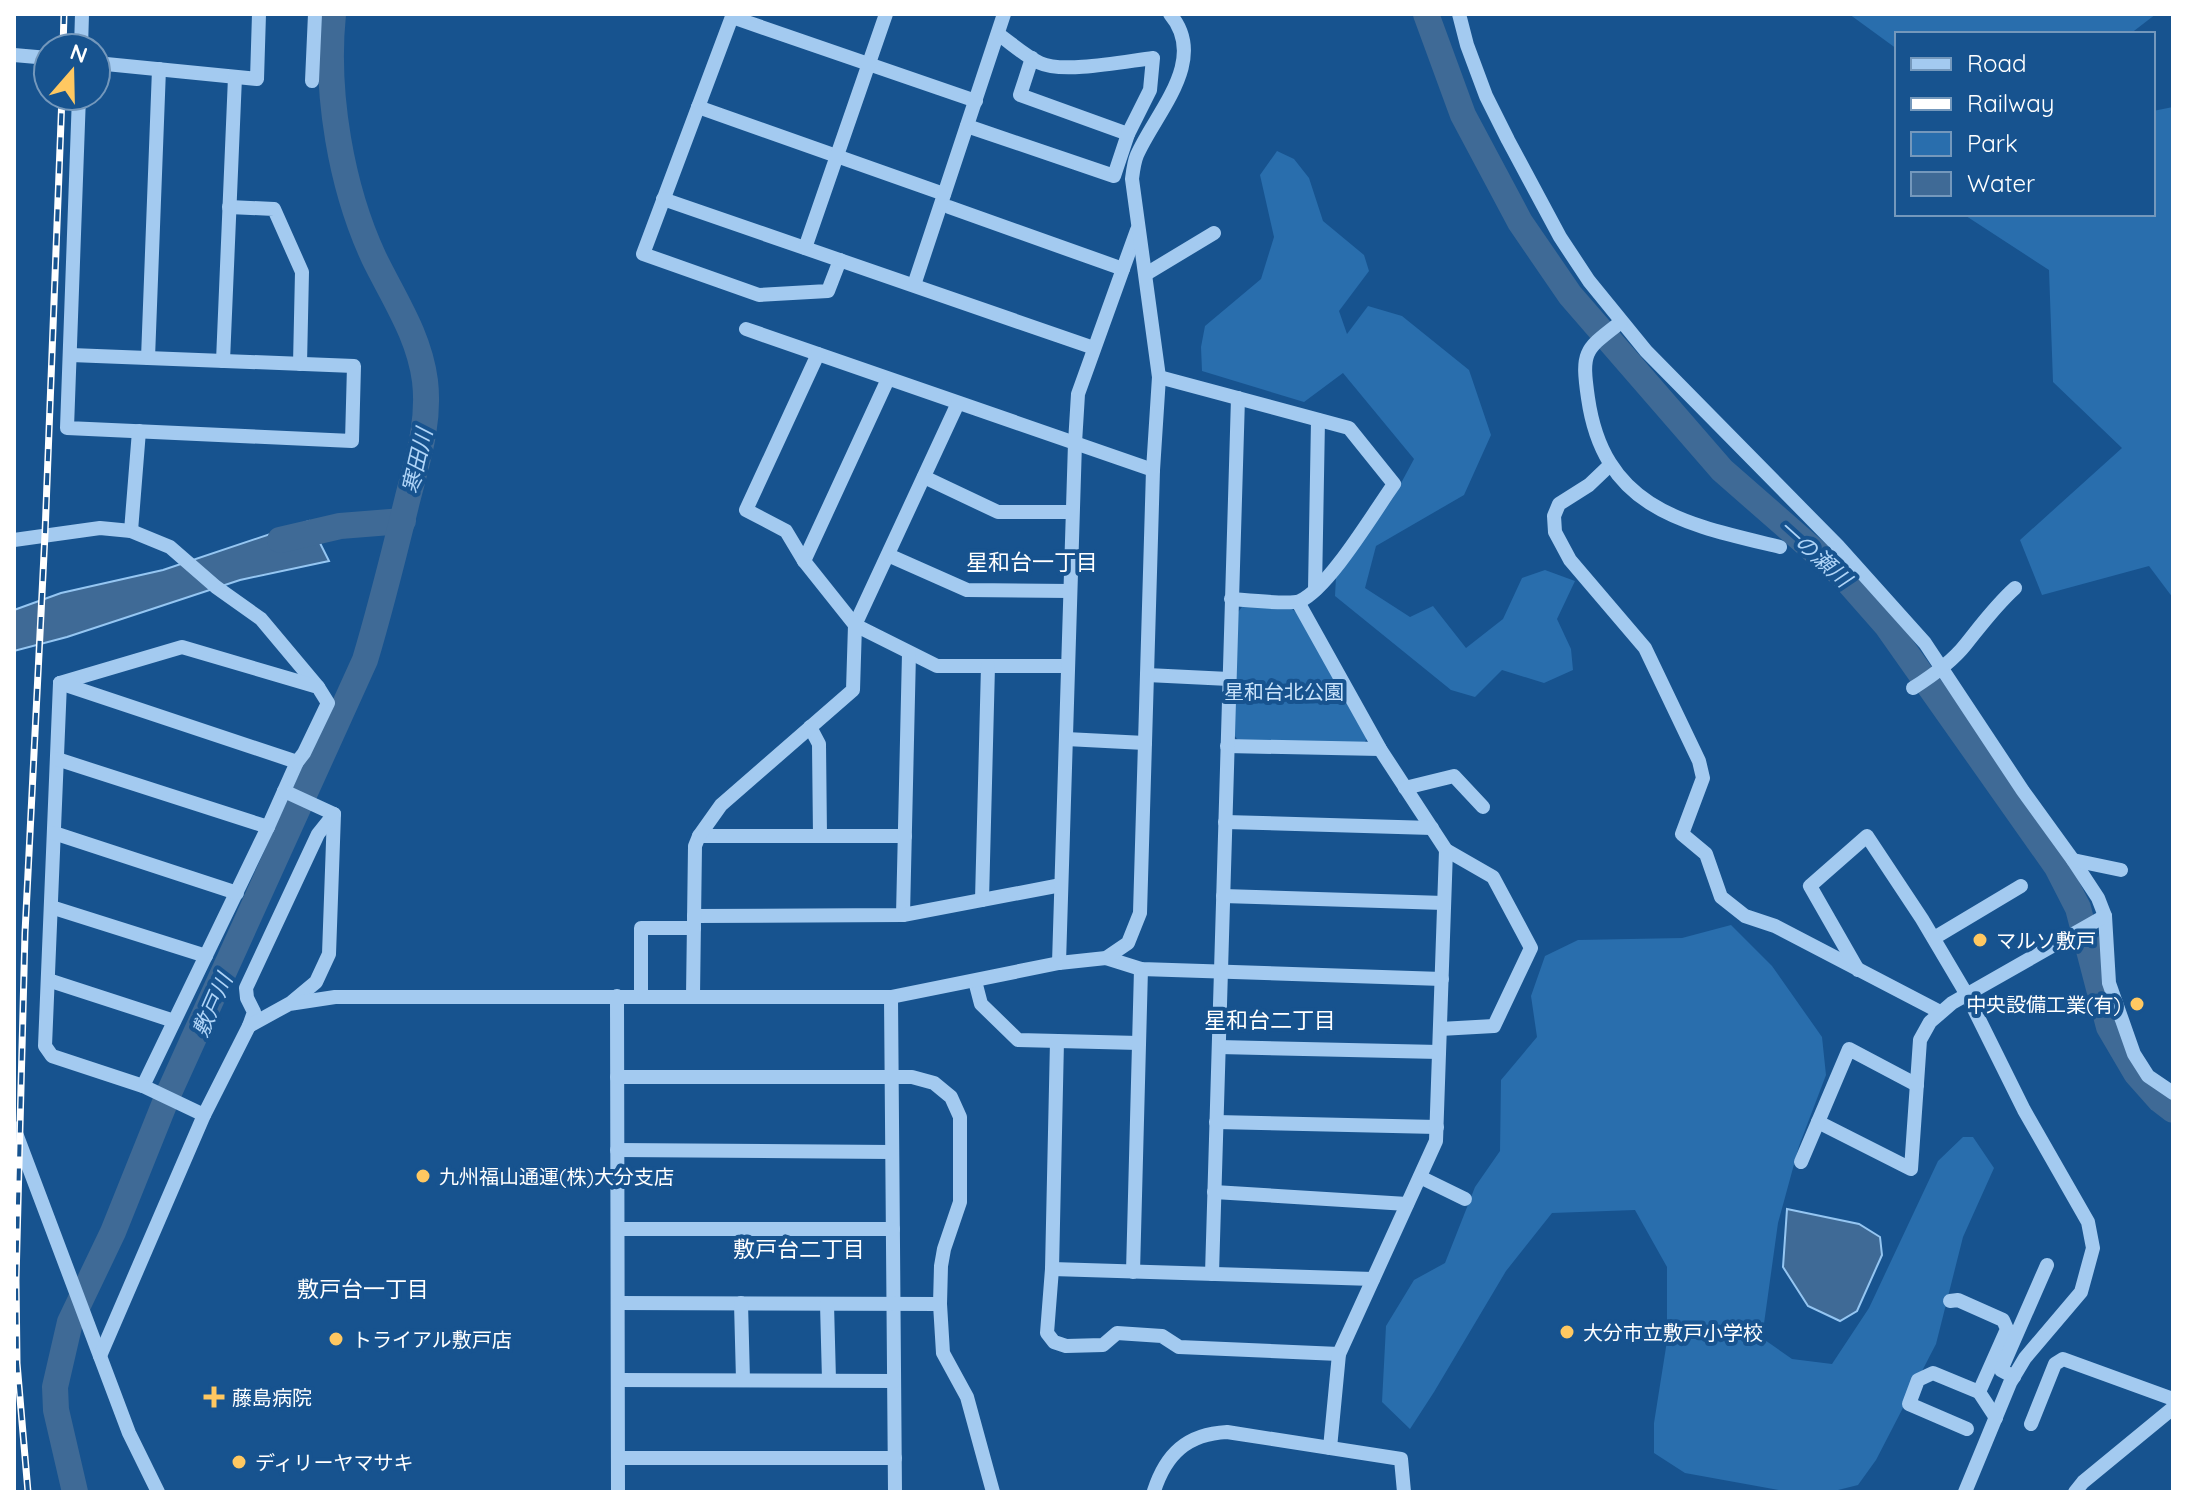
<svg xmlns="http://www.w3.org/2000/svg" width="2187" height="1506" font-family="Quicksand,'Noto Sans JP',sans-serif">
  <rect width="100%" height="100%" fill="#17538f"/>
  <g fill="#296ead">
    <polygon points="1849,14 2156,14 2130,34 1897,34 1897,49"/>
    <polygon points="2173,107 2173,598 2149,566 2042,595 2020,540 2122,448 2053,382 2049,270 1963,214 2153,214 2153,111"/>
    <polygon points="1277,151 1294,159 1309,178 1323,221 1364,255 1369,271 1339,311 1347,334 1368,306 1402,316 1469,370 1491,435 1464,495 1376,546 1365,588 1410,617 1433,606 1466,648 1503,619 1522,578 1545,570 1575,581 1557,619 1571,649 1573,670 1544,683 1502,670 1475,697 1451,690 1335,596 1336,577 1393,498 1414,459 1343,373 1304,402 1202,371 1201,347 1205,326 1261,279 1274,237 1260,175"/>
    <polygon points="1242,607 1292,609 1297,613 1367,738 1364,744 1238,740 1234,735 1238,612"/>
    <polygon points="1731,925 1772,966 1822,1037 1826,1075 1799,1146 1778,1223 1762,1338 1792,1359 1832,1364 1869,1308 1938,1161 1963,1137 1973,1137 1994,1168 1963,1237 1936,1344 1876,1460 1858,1485 1830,1492 1789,1492 1685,1473 1654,1453 1654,1423 1667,1341 1667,1267 1635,1210 1552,1213 1506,1271 1434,1392 1410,1429 1382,1402 1386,1326 1414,1280 1445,1263 1475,1187 1500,1151 1501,1080 1537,1037 1531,996 1545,956 1578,940 1682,938"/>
  </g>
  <g fill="#3f6a96" stroke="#95c6f2" stroke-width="2">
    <polygon points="309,521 329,561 240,580 67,637 14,651 14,610 61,593 163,570"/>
    <polygon points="1787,1209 1859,1224 1880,1237 1882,1255 1857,1311 1840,1321 1808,1306 1783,1267"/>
  </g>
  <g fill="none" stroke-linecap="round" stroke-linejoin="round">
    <g stroke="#3f6a96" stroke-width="26">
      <polyline points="1426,14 1463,115 1520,222 1570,295 1722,470 1843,576 1887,626 2057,867 2078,908 2109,1027 2136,1073 2160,1100 2173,1110"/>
      <polyline points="280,540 340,526 403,521"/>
      <path d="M 75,1492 L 56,1410 L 55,1387 L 70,1322 L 113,1232 L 168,1095 L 365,660 C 381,607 394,554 407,501 C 417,461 430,423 425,381 C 419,335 394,299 374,258 C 341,187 325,93 333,14"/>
    </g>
    <g stroke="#a3caf0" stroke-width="14">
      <polyline points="733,14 643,254 759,295 828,291 840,260"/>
      <polyline points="1459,14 1467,45 1486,96 1508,140 1560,237 1589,281 1646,351 1838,546 1925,643 2023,791 2073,860 2098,898 2105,916 2109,983 2134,1054 2148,1076 2173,1093"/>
      <polyline points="732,17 976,101"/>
      <polyline points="81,48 82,14"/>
      <polyline points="14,55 48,58"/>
      <polyline points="1032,58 1020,95 1128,134"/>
      <polyline points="96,63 257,79 259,14"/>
      <polyline points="312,81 315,14"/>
      <polyline points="698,107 944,194"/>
      <path d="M 967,126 L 1114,176 L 1128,134 L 1150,90 L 1153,58 C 1127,61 1063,74 1040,63 C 1025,56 1011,43 998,34"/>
      <polyline points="663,199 1094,348"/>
      <polyline points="229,207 274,209 302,272 300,364"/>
      <polyline points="949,207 1123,269"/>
      <polyline points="805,248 886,14"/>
      <polyline points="1146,274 1214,233"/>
      <polyline points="914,285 1004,14"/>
      <path d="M 1621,322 C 1585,350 1581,350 1588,398 C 1604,510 1685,524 1780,547"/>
      <polyline points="746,329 1153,470"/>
      <polyline points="71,355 354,366 352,441 67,428 79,96"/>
      <polyline points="148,358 159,69"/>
      <polyline points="223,361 235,77"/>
      <path d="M 1159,377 L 1349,428 L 1394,484 C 1374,512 1329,588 1300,601 C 1290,605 1245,600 1231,599"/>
      <polyline points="958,403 855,625 937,666 1068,666"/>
      <polyline points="1610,465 1589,485 1559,504 1554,516 1555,532 1570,560 1645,648 1699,761 1703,778 1682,834 1706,854 1721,897 1745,916 1775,926 1940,1012"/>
      <polyline points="924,477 998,512 1072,512"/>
      <polyline points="131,531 139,431"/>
      <polyline points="14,540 100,528 131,531 170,547 216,587 261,619 318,687"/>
      <polyline points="888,555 967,590 1070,591"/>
      <polyline points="804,561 888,379"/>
      <polyline points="1315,590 1318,420"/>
      <polyline points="1298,602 1380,749 1446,850 1493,877 1531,948 1494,1026 1440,1029"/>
      <polyline points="1147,675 1229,679"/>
      <polyline points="60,683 182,647 318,687 328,703 304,753 297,762 268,827 143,1086"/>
      <polyline points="60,683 45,1046 52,1056 143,1086 204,1115"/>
      <polyline points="60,683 297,762"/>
      <path d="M 1913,688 C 1932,676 1952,662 1966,644 C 1982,624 1996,605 2015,588"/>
      <polyline points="810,727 819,744 820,836"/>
      <polyline points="1066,739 1145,743"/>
      <polyline points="1227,746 1380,749"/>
      <polyline points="57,759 268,827"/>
      <polyline points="1405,788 1454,776 1483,807"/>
      <polyline points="284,791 334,814 329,954 316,982 292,1002"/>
      <polyline points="1225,822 1432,828"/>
      <polyline points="54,833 237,893"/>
      <polyline points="699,836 905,836"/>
      <polyline points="2073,860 2121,870"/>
      <polyline points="1223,896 1444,903"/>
      <polyline points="982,900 988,666"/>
      <polyline points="51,907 206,956"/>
      <polyline points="903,915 909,653"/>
      <polyline points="694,916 903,915 1061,885"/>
      <polyline points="1934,938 2021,886"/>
      <polyline points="1106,958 1141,969 1442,979"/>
      <polyline points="1059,963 1075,443 1078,394 1137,230"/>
      <polyline points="1858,970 1810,886 1867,836 1922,919 1967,995 2024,1110 2088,1222 2093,1248 2081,1292 2025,1358 2010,1383 1965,1492"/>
      <polyline points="48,980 174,1021"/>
      <polyline points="975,981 981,1004 1018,1040 1139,1043"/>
      <polyline points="641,995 641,928 694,928"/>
      <polyline points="617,996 618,1492"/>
      <polyline points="693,996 695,846 699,836 721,805 853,690 855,625 804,561 786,531 746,510 818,354"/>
      <polyline points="891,997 895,1492"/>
      <polyline points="249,1026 254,1012 247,998 246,988 318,834 334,814"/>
      <polyline points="1057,1041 1052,1269 1047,1333 1054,1342 1066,1346 1103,1345 1117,1333 1162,1336 1179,1347 1339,1354"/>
      <polyline points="1219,1047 1439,1052"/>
      <polyline points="617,1077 912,1077 934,1083 951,1097 960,1117 960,1202 944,1249 941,1266 940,1304 943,1353 967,1397 993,1492"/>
      <polyline points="1216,1122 1437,1127"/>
      <polyline points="1818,1122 1911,1169 1920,1040 1930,1022 1952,1003 2105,916"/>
      <polyline points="14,1128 129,1433 158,1492"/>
      <polyline points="617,1150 892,1152"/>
      <polyline points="1801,1162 1849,1049 1917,1085"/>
      <polyline points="1420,1177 1465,1199"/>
      <polyline points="1214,1192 1407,1204"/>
      <polyline points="618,1229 893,1229"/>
      <polyline points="1052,1269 1373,1279"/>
      <polyline points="1133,1272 1141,969"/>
      <polyline points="1212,1274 1238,398"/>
      <polyline points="1950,1301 1958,1300 2003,1320 2007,1329 1979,1392"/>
      <polyline points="618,1303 940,1304"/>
      <polyline points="741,1303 743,1380"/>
      <polyline points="827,1304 829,1380"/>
      <path d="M 100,1356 L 204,1115 L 249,1026 L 289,1004 L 335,997 L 891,997 L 1059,963 L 1106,958 L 1128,943 L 1140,913 L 1153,470 L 1159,377 L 1132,179 C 1133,171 1134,162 1137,155 C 1156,112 1209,60 1170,14"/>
      <polyline points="2014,1377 2001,1370 2047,1265"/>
      <polyline points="618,1380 894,1381"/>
      <polyline points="2031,1424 2055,1364 2063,1359 2173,1399"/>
      <polyline points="1967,1429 1909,1404 1918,1380 1933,1373 1979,1392 1996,1418"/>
      <polyline points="1330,1448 1339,1354 1436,1141 1446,850"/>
      <polyline points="618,1458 895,1458"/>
      <path d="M 1154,1491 C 1166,1454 1187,1434 1227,1432 L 1401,1459 L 1404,1492"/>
      <polyline points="2075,1492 2083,1482 2173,1408"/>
    </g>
    <defs>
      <g id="rail">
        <polyline points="63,48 64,14"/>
        <polyline points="28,1492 17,1363 16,1280 25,933 45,534 62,96"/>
      </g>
    </defs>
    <use href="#rail" stroke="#fff" stroke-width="7"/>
    <use href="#rail" stroke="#17538f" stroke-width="4" stroke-dasharray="12" stroke-linecap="butt"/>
  </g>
  <g fill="#ffc861" stroke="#17538f" stroke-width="3">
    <circle cx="1980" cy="940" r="8"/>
    <circle cx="2137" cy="1004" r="8"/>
    <circle cx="423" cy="1176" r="8"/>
    <circle cx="1567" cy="1332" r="8"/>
    <circle cx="336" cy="1339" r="8"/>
    <path d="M210 1385h8v8h8v8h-8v8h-8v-8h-8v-8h8z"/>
    <circle cx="239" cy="1462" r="8"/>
  </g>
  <g text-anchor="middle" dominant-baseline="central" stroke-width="8" stroke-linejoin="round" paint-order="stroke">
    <g font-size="20" fill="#c9e3fb" stroke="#17538f">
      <text x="1284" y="691">星和台北公園</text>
    </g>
    <g font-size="20" fill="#fff" stroke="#17538f" text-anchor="start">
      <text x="1996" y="940">マルソ敷戸</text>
      <text x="2121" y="1004" text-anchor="end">中央設備工業(有)</text>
      <text x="439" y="1176">九州福山通運(株)大分支店</text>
      <text x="1583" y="1332">大分市立敷戸小学校</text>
      <text x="352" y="1339">トライアル敷戸店</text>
      <text x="232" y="1397">藤島病院</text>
      <text x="255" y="1462">ディリーヤマサキ</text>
    </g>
    <g font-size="22" font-style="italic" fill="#afd4f7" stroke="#17538f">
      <text transform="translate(417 461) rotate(-77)">寒田川</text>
      <text transform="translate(1815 553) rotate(42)">一の瀬川</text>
      <text transform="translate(212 1005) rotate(-66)">敷戸川</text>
    </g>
    <g font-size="22" fill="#fff" stroke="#17538f">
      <text x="1032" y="562">星和台一丁目</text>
      <text x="1270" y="1020">星和台二丁目</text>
      <text x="799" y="1249">敷戸台二丁目</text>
      <text x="363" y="1289">敷戸台一丁目</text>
    </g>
  </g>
  <rect width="2187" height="1506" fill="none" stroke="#ffffff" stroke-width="32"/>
  <rect x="1895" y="32" width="260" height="184" fill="#17538f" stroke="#7498bc" stroke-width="2"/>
  <rect x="1911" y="58" width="40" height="12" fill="#a3caf0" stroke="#7498bc" stroke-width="2"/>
  <text x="1967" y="72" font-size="24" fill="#ffffff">Road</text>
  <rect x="1911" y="98" width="40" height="12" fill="#ffffff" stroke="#7498bc" stroke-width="2"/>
  <text x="1967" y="112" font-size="24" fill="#ffffff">Railway</text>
  <rect x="1911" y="132" width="40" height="24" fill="#296ead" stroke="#7498bc" stroke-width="2"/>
  <text x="1967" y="152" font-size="24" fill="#ffffff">Park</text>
  <rect x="1911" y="172" width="40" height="24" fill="#3f6a96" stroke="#7498bc" stroke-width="2"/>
  <text x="1967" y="192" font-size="24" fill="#ffffff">Water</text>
  <g transform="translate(72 72) rotate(20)"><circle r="38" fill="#17538f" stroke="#7498bc" stroke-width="2"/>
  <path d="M0-6L14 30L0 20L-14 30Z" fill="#ffc861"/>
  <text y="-12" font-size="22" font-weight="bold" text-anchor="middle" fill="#ffffff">N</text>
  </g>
</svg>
